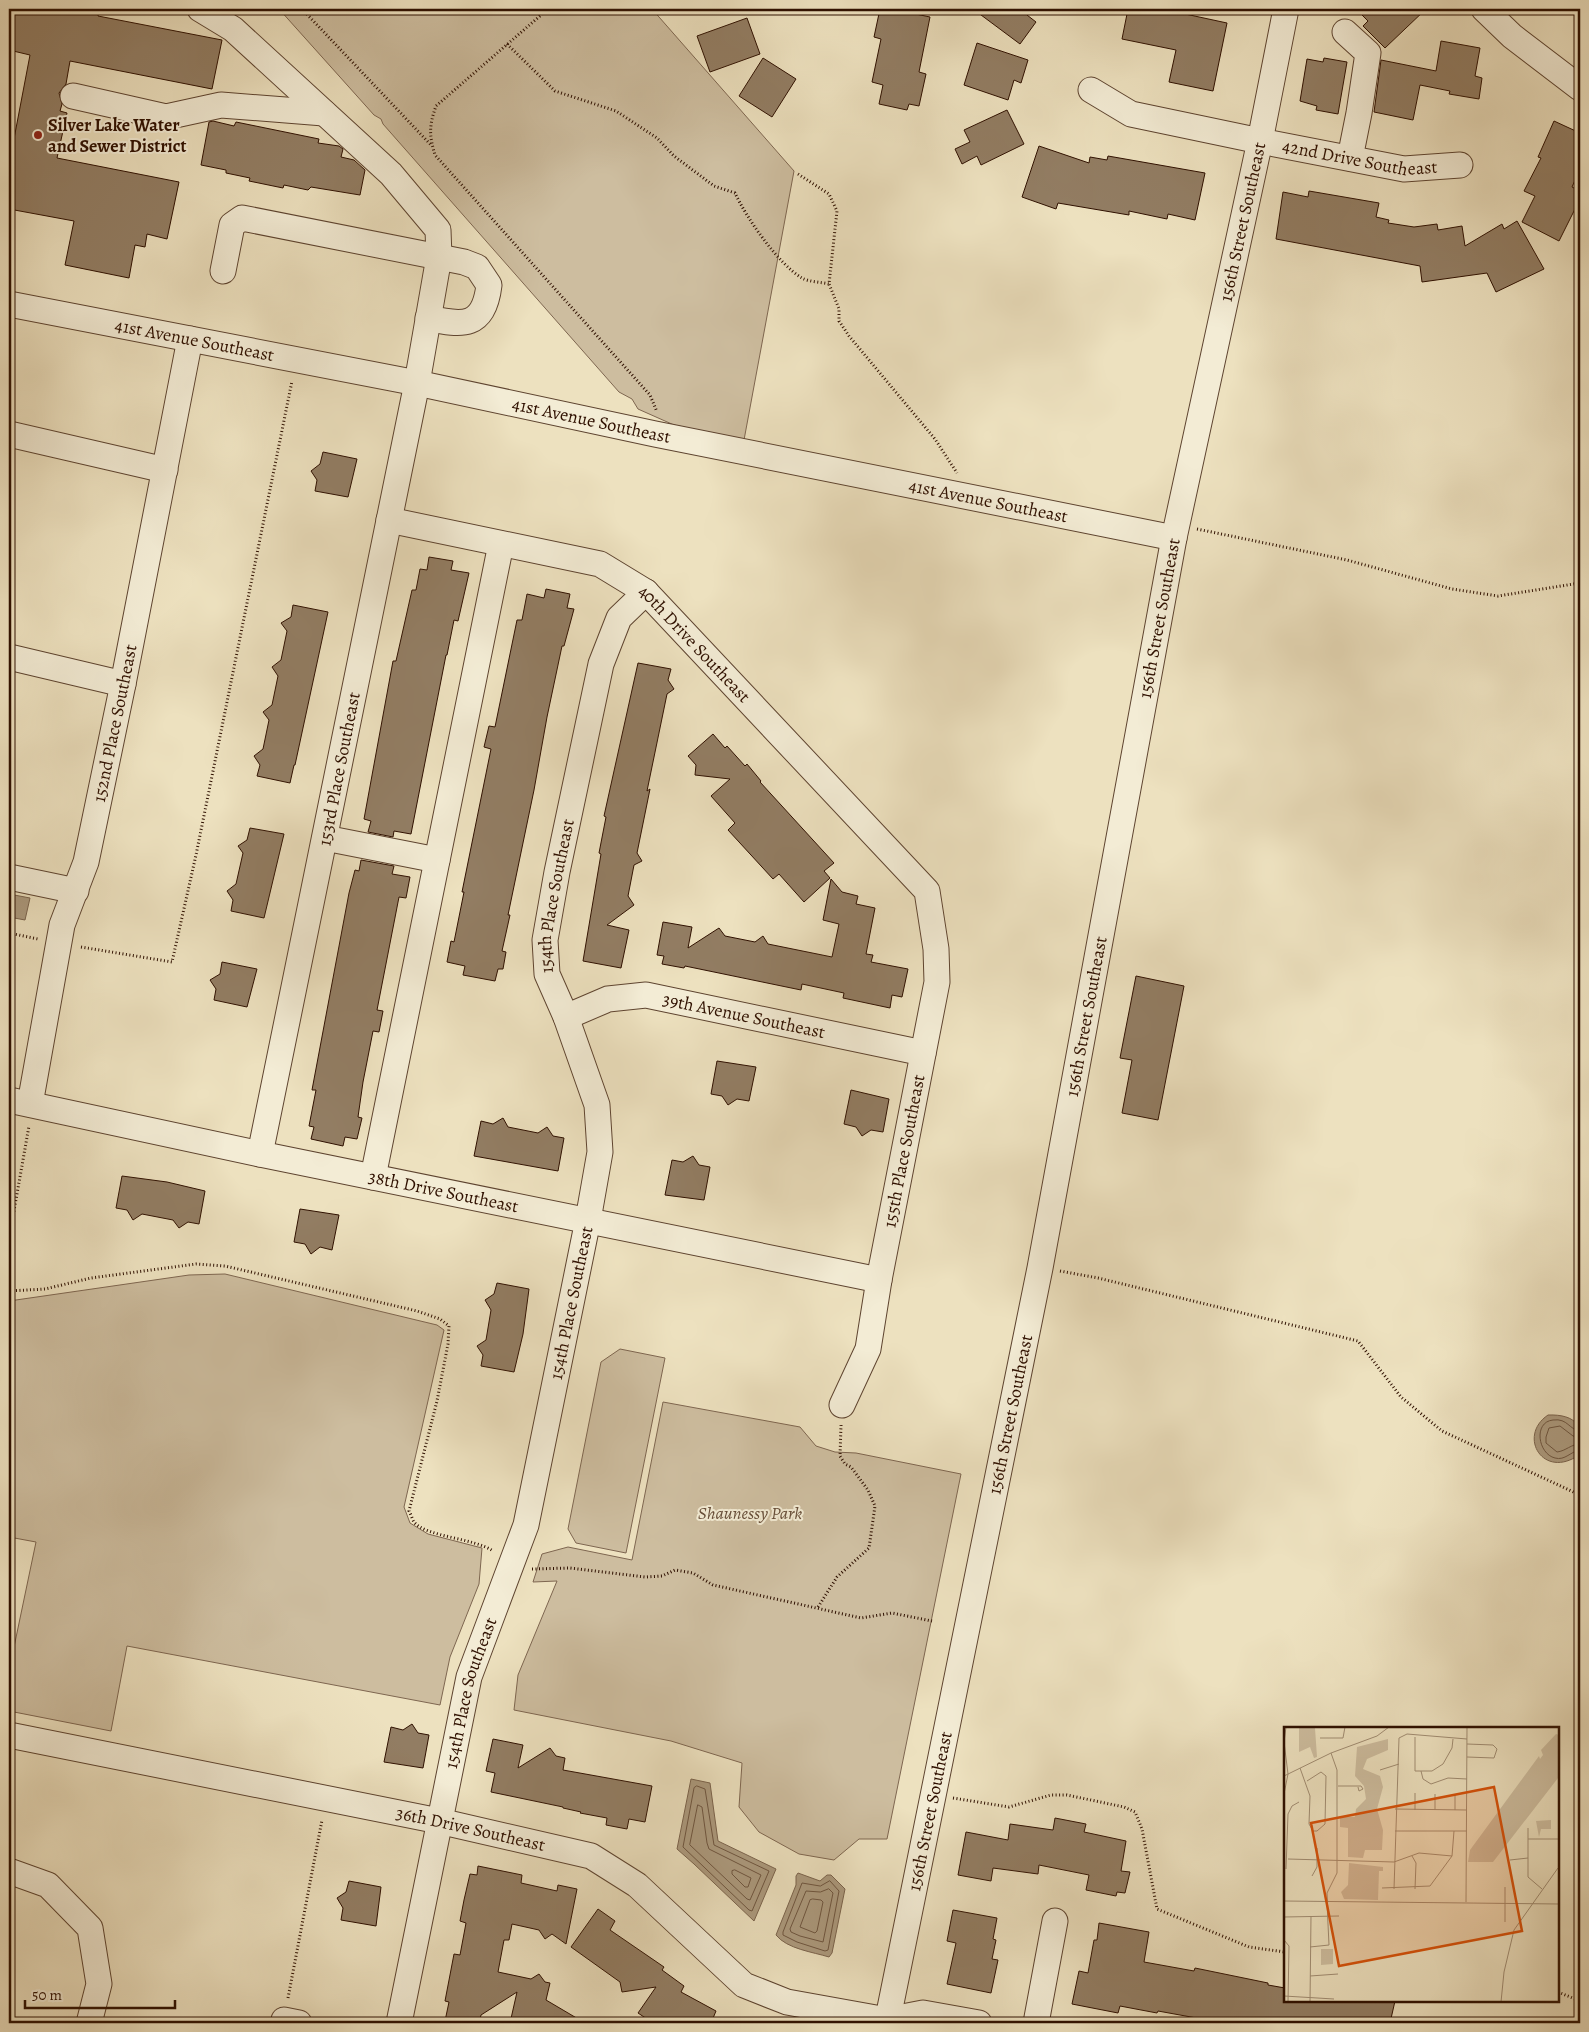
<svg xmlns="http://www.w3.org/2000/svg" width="1589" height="2032" font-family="Alegreya,serif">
  <rect width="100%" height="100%" fill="#ede1bf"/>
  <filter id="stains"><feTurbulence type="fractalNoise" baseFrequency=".004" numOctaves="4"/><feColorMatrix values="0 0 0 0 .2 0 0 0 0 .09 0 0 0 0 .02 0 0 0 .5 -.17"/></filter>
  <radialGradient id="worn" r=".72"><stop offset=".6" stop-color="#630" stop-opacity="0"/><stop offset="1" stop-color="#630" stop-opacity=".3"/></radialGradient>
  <g fill="#cdbd9f" stroke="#7e6650">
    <polygon points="279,9 652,9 794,171 744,440 674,425 638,409 632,399 619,392 383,124 381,119 374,115"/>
    <polygon points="225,1274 437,1325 444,1330 404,1507 410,1523 428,1534 482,1548 479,1584 450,1657 440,1705 127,1646 111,1731 9,1711 9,1671 36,1542 9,1537 9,1301 189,1275"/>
    <polygon points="620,1349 665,1358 626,1553 576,1543 568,1529 601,1362"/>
    <polygon points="663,1402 800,1427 816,1446 835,1452 856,1453 961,1474 887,1839 859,1839 834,1860 799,1854 759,1832 739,1807 742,1763 671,1741 514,1710 518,1675 557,1581 533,1582 542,1554 568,1547 632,1560"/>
  </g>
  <g fill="#ac9a7e" stroke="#7a634c">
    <polygon points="9,894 30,898 25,920 9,917"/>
    <path d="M 1548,1415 C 1576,1414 1587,1427 1579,1455 C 1543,1480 1517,1436 1548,1415 Z"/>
    <polygon points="691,1779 710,1783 718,1841 776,1869 754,1921 694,1864 677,1849"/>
    <path d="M 798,1873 L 820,1881 L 827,1875 L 831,1875 L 845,1889 L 832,1953 L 829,1957 C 813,1952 787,1949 776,1935 L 796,1885 L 796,1876 Z"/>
  </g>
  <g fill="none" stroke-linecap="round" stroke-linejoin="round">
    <g stroke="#6e553f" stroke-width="1">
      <path d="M 1580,1431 C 1569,1430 1568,1418 1553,1420 C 1533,1422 1538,1454 1555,1458 C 1565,1461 1571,1451 1580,1450"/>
      <path d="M 1580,1438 L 1573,1436 L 1560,1426 L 1549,1428 L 1546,1437 L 1546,1443 L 1557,1452 C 1566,1451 1571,1444 1580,1444"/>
      <polygon points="697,1786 705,1789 714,1845 769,1871 752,1911 749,1910 683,1847 694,1788"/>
      <polygon points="698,1805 702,1807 707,1843 709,1849 761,1875 750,1900 747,1899 690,1845"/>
      <polygon points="735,1870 751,1878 748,1887 745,1887 732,1874 732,1871"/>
      <polygon points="830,1881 839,1891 828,1950 825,1951 797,1942 783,1935 783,1932 802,1883 820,1886"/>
      <polygon points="829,1889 833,1893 823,1942 800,1936 791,1932 790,1929 806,1891 820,1892"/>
      <polygon points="813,1899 821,1900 823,1902 817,1931 815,1933 800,1927 810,1900"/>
    </g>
  </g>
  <g fill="#927d63" stroke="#2f1000">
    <polygon points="9,9 99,9 98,16 222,40 212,89 70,61 66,84 59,93 62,104 60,111 67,113 57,158 179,182 167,239 147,234 145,247 135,245 129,278 65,265 74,221 9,209 9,165 30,55 9,50"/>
    <polygon points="880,9 892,9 930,17 919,72 926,74 919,106 909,104 907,110 879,104 883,85 872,82 881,39 874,37"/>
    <polygon points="973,9 1032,9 1027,15 1036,22 1020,44"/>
    <polygon points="1128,9 1177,9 1176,12 1227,23 1213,91 1169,82 1176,50 1122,39"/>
    <polygon points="1356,9 1426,9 1385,48 1363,26 1368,21"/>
    <polygon points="747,18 760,54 710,72 697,36"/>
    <polygon points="1441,41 1480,48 1475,76 1482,78 1479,99 1449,94 1450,91 1420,85 1413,120 1374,112 1381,60 1436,71"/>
    <polygon points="977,43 1028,60 1021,83 1014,80 1008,100 964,85"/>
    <polygon points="763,58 796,79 772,117 739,96"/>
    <polygon points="1324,58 1347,62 1338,114 1316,110 1317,106 1300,101 1307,59 1323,62"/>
    <polygon points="1007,110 1024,144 981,165 977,156 962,164 955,149 970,142 964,130"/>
    <polygon points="213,121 234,126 236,122 319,139 318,143 339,146 343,149 341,157 354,160 365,170 360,195 311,187 308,190 284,185 283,188 249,181 250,178 226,173 226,170 201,165 209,122"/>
    <polygon points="1554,121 1580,133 1580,169 1572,187 1580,191 1580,199 1559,241 1522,222 1535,196 1524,191 1541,158 1538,157"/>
    <polygon points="1039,146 1089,163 1090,157 1107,160 1108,156 1205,173 1195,220 1168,214 1167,219 1129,211 1129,215 1058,203 1056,209 1022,197"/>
    <polygon points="1309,191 1379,203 1376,217 1389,220 1388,223 1414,227 1437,224 1438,230 1462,226 1465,246 1502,224 1504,229 1517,221 1544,269 1496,292 1487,273 1422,282 1420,266 1276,239 1283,192 1308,197"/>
    <polygon points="323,452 357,459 348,497 315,491 317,480 311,471 320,464"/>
    <polygon points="429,557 453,561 451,570 469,573 458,621 454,620 447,655 446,655 411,834 394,831 393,837 368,832 371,821 364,819 393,661 396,661 412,590 416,590 420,569 427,570"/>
    <polygon points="546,589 570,594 567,608 574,609 564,646 562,646 547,717 534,790 508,915 510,915 502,951 506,952 503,969 498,969 495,981 463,975 465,966 447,962 451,941 454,942 464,892 462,892 491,749 484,747 489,726 495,727 517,620 522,620 527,594 544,598"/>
    <polygon points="293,605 328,612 295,765 294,765 290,783 257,776 260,765 254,756 263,749 269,720 263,712 272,705 278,676 272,667 281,660 287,631 281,623 291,617"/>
    <polygon points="638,663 671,669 668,680 674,689 667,694 647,791 650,789 637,853 642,861 634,865 628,896 634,905 607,925 629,930 621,968 583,961 601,854 599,853 606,817 604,816"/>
    <polygon points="713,734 725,748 727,746 745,766 747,764 761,781 760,782 834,863 824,871 830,878 804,902 779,874 773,879 728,830 735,823 711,796 730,779 695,775 696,765 688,756"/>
    <polygon points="250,828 284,834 264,918 231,911 233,900 227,891 236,884 243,853 238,846 247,840"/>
    <polygon points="361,860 394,866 392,874 410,877 406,898 399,897 377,1010 383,1011 379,1032 373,1031 363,1082 358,1117 362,1118 357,1139 345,1137 343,1146 311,1139 314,1127 309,1126 316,1090 312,1090 349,893 355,870 359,871"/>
    <polygon points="831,879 842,892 858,896 856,904 875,908 866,954 873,955 871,962 908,969 902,997 892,995 890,1008 843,998 844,993 802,984 801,990 685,966 684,968 662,964 664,956 657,955 663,922 692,927 688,948 719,928 725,936 755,942 763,936 768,944 832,957 839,924 823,920"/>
    <polygon points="222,962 257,969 247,1007 214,1000 216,989 210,980 220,974"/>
    <polygon points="1136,976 1184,986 1158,1120 1122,1113 1132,1060 1120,1058"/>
    <polygon points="717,1061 756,1067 749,1101 737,1099 728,1105 722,1096 711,1094"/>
    <polygon points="851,1090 889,1099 883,1132 871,1130 862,1136 856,1127 844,1124"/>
    <polygon points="503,1118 508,1127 538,1133 547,1127 553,1136 564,1138 558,1171 474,1156 481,1121 493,1124"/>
    <polygon points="693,1156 699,1165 710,1167 704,1200 665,1195 672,1160 683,1162"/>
    <polygon points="122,1176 167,1182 205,1191 199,1224 188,1222 179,1228 173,1220 142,1214 133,1220 127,1210 116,1208"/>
    <polygon points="300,1209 339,1215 332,1250 320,1247 311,1254 305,1244 294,1242"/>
    <polygon points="497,1283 529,1289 523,1334 514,1372 481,1366 483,1355 477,1346 486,1340 491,1310 485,1300 494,1294"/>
    <polygon points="412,1724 418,1733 429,1735 423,1768 384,1762 391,1727 403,1730"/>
    <polygon points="493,1739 523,1745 518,1768 550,1748 556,1756 565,1758 563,1770 652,1786 645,1822 629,1819 627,1829 606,1825 607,1818 580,1813 581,1812 563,1808 563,1807 491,1792 495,1773 486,1771"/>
    <polygon points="1055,1818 1086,1824 1084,1832 1126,1841 1121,1871 1130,1872 1125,1893 1117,1892 1116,1896 1086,1890 1089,1875 1039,1865 1038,1874 993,1868 991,1881 958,1875 966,1832 1008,1840 1010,1824 1053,1830"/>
    <polygon points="478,1866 522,1875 521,1883 557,1891 558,1885 577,1889 566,1944 552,1934 545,1939 539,1930 512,1924 509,1940 504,1940 498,1972 531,1979 539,1974 545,1982 550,1983 546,2000 585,2023 510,2023 517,1992 481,2015 479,2023 456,2023 445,2021 449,2002 445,2001 454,1954 460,1955 466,1923 460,1921 464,1900 470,1874 477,1875"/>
    <polygon points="349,1881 381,1887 376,1926 341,1920 343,1908 337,1898 346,1892"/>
    <polygon points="598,1909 615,1921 610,1930 664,1967 662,1970 684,1986 681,1992 716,2011 711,2023 653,2023 638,2013 656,1987 622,1992 620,1982 571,1947"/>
    <polygon points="953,1910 997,1918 993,1939 996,1940 992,1959 998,1960 991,1993 947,1984 956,1943 947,1941"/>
    <polygon points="1099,1923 1149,1932 1144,1962 1194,1971 1195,1968 1268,1983 1268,1985 1285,1988 1285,2001 1395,2001 1390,2023 1213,2023 1202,2021 1202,2019 1158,2011 1157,2013 1120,2006 1118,2013 1072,2004 1079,1971 1088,1973 1094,1940 1097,1940"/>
  </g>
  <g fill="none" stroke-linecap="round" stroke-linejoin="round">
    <defs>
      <g id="minor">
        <polyline points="200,9 233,29 391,174 438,230 439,257 417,383 260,1154"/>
        <polyline points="1484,9 1512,36 1580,88"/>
        <polyline points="1345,32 1368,53 1359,113 1350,158"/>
        <path id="s1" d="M 1091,90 L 1131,114 L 1260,141 L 1404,169 L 1460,165"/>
        <polyline points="73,96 166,117 221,105 324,113"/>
        <path d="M 223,271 L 232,225 L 242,218 L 464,262 L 477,267 L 489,285 C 484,328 463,326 428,318"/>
        <path id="s2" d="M 9,304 L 417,383 L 655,434 L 1174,538"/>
        <polyline points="9,434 165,470"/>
        <path id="s3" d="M 389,520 L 600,564 L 646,592 L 927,891 L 936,949 L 937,982 L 879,1280 L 868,1349 L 842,1405"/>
        <polyline points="9,657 123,684"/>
        <polyline points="325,838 437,860"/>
        <polyline points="9,877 76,891"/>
        <path id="s4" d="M 566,1017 L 608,999 L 646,995 L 923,1053"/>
        <path id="s5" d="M 9,1100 L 260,1154 L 879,1280"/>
        <path id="s6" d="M 30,1104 L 62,925 L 86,862 L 123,684 L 190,339"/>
        <polyline points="373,1177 501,544"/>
        <path id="s7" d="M 9,1735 L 439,1821 L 591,1856 L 637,1885 L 744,1985 L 787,2002 L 887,2020 L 892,2023"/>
        <polyline points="9,1871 48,1885 90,1928 99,1984 89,2023"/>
        <polyline points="284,2020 299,2023"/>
        <polyline points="887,2020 923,2013 979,2023"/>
        <path id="s8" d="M 399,2023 L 469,1677 L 526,1525 L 588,1220 L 600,1152 L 597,1105 L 566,1017 L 547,974 L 545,940 L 557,872 L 601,664 L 619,618 L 646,592"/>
        <path id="s9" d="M 887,2023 L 1040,1268 L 1174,538 L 1260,141 L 1286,9"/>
        <polyline points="1036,2023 1055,1921"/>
      </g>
    </defs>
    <use href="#minor" stroke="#5e4430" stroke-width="27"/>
    <g stroke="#2f1000" stroke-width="3" stroke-dasharray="1 2.5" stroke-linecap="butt">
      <polyline points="302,9 431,145"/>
      <path d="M 548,9 L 436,106 C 429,126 429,135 435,155 L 650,395 L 657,412"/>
      <path d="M 507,44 L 555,91 L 616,111 L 657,138 L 674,156 L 714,186 L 735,193 C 746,217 778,264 802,278 C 809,282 821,282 829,284"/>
      <polyline points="798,174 829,194 837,211 829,284 839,309 839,321 849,336 935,439 957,473"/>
      <polyline points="1197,529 1347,560 1452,589 1498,596 1580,583"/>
      <polyline points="9,933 38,939"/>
      <polyline points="81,947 172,962 196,855 292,381"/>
      <polyline points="9,1239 29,1126"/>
      <polyline points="1060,1271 1098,1278 1358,1341 1401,1397 1442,1431 1580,1495"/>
      <path d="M 9,1291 L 45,1289 L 91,1278 L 196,1264 L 225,1266 L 417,1311 L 440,1319 L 449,1326 L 448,1344 L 437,1401 L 409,1511 C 411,1514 412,1519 414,1522 C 426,1537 474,1538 493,1551"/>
      <polyline points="532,1569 570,1568 645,1577 662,1576 675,1570 693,1573 713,1585 861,1618 892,1613 932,1621"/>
      <polyline points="818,1607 837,1577 869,1548 875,1506 868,1490 851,1467 845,1464 840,1456 841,1425"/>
      <polyline points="953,1798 1009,1807 1051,1795 1067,1795 1124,1807 1135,1812 1142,1829 1157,1909 1249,1947 1285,1952"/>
      <polyline points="1558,1992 1580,2001"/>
      <polyline points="288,1998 322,1820"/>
    </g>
    <use href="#minor" stroke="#f3ecd5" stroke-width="25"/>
  </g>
  <circle fill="#8f2418" stroke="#f3ecd5" stroke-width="2" cx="38" cy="135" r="5"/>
  <g text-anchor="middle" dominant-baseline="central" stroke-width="4" stroke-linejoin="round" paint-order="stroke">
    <g font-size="18" font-weight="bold" fill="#2f1000" stroke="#f3ecd5" text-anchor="start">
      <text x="48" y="125">Silver Lake Water<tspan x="48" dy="21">and Sewer District</tspan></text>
    </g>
    <g font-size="18" fill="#2f1000" stroke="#f3ecd5">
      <text stroke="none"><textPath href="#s1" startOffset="280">42nd Drive Southeast</textPath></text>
      <text stroke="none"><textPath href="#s9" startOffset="1836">156th Street Southeast</textPath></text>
      <text stroke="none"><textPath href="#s2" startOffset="189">41st Avenue Southeast</textPath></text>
      <text stroke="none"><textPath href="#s2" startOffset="594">41st Avenue Southeast</textPath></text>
      <text stroke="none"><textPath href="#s2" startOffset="999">41st Avenue Southeast</textPath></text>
      <text stroke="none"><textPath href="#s9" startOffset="1431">156th Street Southeast</textPath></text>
      <text stroke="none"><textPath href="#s3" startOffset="340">40th Drive Southeast</textPath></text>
      <text stroke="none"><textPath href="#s6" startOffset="391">152nd Place Southeast</textPath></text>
      <text transform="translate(339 769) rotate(-79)">153rd Place Southeast</text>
      <text stroke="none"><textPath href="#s8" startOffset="1162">154th Place Southeast</textPath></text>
      <text stroke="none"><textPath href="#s4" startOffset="184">39th Avenue Southeast</textPath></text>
      <text stroke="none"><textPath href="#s9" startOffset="1026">156th Street Southeast</textPath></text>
      <text transform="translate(904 1151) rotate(-79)">155th Place Southeast</text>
      <text stroke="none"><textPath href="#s5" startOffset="444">38th Drive Southeast</textPath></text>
      <text stroke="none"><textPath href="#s8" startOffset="742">154th Place Southeast</textPath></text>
      <text stroke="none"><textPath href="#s9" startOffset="621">156th Street Southeast</textPath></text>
      <text stroke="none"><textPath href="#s8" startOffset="338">154th Place Southeast</textPath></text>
      <text stroke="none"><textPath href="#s9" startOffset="216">156th Street Southeast</textPath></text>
      <text stroke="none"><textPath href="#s7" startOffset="471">36th Drive Southeast</textPath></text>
    </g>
    <g font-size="18" font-style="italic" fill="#664d38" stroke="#f3ecd5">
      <text x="750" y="1513">Shaunessy Park</text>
    </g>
  </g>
  <g transform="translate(1284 1727)">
    <rect width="275" height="275" fill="#ede1bf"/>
    <path d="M 15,0 L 31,1 L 33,30 L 30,31 L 26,20 L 15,25 ZM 272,7 L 275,8 L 274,51 L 209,135 L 184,135 L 186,123 L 255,29 L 256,32 L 259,28 L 257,23 ZM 104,12 L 104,23 L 83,32 L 79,42 L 96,49 L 99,60 L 93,82 L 99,103 L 98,123 L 81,123 L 79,131 L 64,130 L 64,101 L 56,100 L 56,90 L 71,90 L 72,82 L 82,72 L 80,59 L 71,49 L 73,20 ZM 267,93 L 267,102 L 257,102 L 255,110 L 252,94 ZM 65,136 L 99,140 L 99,144 L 95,144 L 94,173 L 60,172 L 57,165 L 64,158 ZM 37,222 L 49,222 L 49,237 L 37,238 Z" fill="#cdbd9f"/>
    <path fill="none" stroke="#a18d73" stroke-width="1" d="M 123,7 L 183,12M 131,10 L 131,44 L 148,44 L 159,37 L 168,21 L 169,12M 36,11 L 59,11 L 61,0M 183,17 L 209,18 L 213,22 L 210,31 L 183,30M 16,41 L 26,69 L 25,97 L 29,104 L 33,104 L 41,97 L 42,49 L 37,45 L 23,54M 96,43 L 115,37M 137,44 L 139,52 L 147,57 L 164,51 L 183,52M 0,49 L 47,26 L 93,9 L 105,0M 54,59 L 77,59 L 79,62 L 75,64 L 74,60M 0,67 L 4,47 L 0,15 L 2,0M 111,82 L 183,83M 131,83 L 131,66M 151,83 L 151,67M 171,83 L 171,67M 244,101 L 244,150 L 258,162M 111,104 L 183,104M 244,112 L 275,112M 128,129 L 132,136 L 131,162M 4,132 L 110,135 L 135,126 L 168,129M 226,133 L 244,131M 2,142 L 4,87 L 8,79 L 15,75M 28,149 L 33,140 L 33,121M 98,161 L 146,159 L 168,129 L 170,104M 110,162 L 115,11 L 123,7M 0,174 L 275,177M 182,175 L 183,0M 44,189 L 43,166 L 53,146 L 53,43 L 47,26M 0,190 L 55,189M 221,195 L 221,160M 0,213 L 5,219 L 4,275M 26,220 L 45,218 L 43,176M 26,249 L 54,247M 0,269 L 50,272M 26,275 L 27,189M 217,275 L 220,245 L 230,203 L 274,141"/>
    <path fill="#d6520b" fill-opacity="0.15" stroke="#d6520b" stroke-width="2.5" d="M 210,60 L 238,204 L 55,239 L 27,96 Z"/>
    <rect width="275" height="275" fill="none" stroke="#2f1000" stroke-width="2.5"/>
  </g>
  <rect width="1589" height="2032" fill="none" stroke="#ede1bf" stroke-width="30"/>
  <rect x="10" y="10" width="1569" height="2012" fill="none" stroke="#2f1000" stroke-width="2.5"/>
  <rect x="15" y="15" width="1559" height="2002" fill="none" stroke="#2f1000"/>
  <path d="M25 2000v8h150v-8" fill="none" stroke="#2f1000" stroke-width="2.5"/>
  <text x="32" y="2000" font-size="15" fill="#2f1000" stroke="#f3ecd5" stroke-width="4" paint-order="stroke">50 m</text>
  <rect width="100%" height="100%" filter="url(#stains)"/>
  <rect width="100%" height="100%" fill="url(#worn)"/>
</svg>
